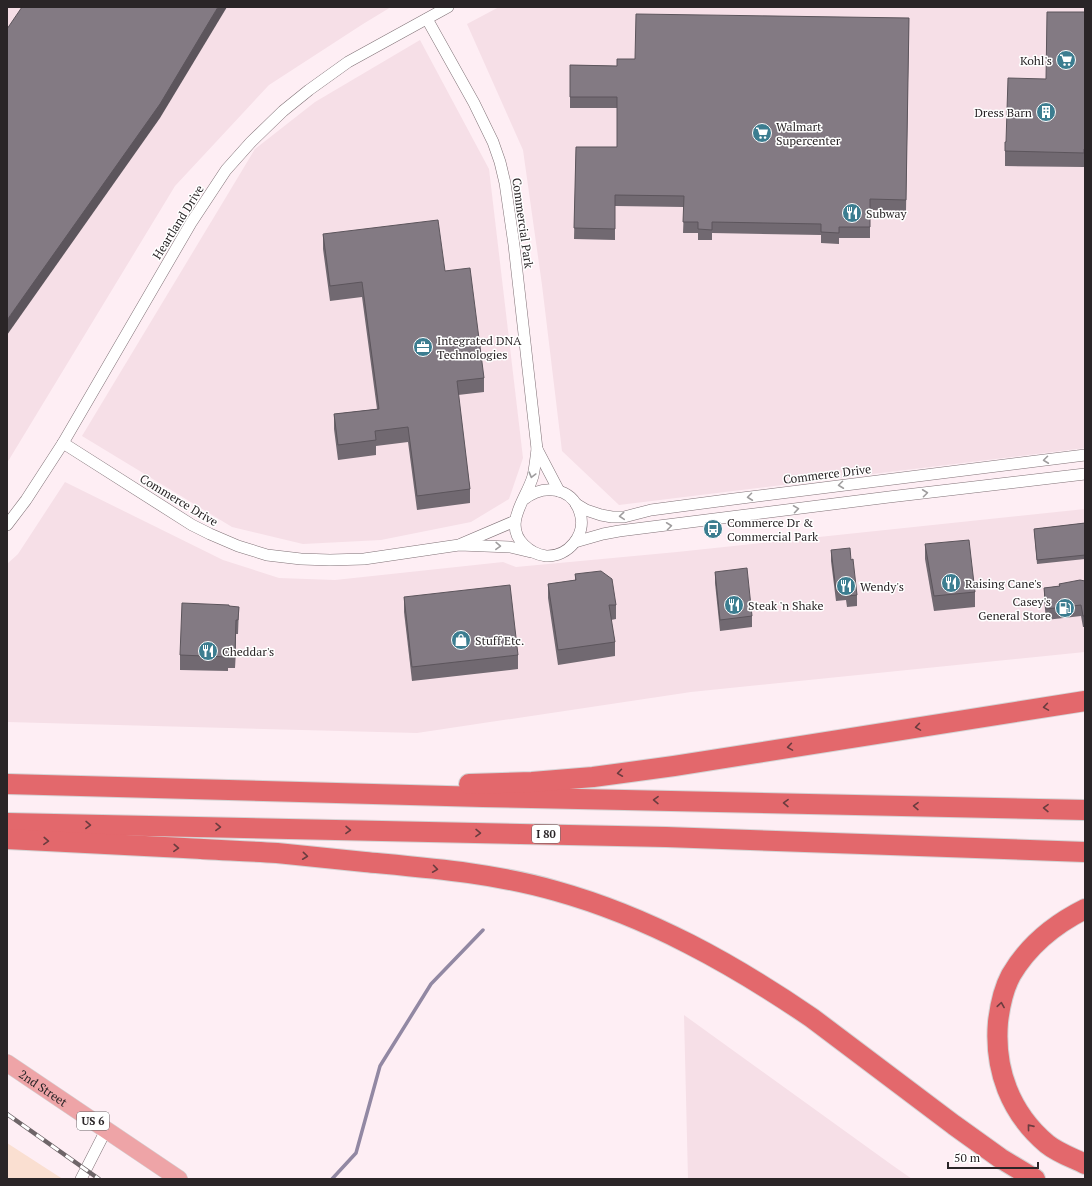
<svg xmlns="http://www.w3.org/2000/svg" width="1092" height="1186" font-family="'PT Serif',serif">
  <rect width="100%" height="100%" fill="#feeef4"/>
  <g fill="#f6dfe7">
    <polygon points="7,7 391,7 363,24 269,85 175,186 7,463"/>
    <polygon points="499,7 1085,7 1085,448 619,505 562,451 542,285 523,150 467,24"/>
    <polygon points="420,40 489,169 523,458 509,499 471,522 381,540 303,544 232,527 82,436 255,149 315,102"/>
    <polygon points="65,482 223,560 279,578 335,580 503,562 516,567 677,552 1085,509 1085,652 691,692 417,733 7,722 7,564 18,554"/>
    <polygon points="684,1015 892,1165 912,1179 688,1179"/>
  </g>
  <polygon fill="#fadfd1" points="7,1143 58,1176 63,1179 7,1179"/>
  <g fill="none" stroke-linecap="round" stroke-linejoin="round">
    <polyline stroke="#9288a3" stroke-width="3.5" points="332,1179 356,1153 380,1066 431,984 483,930"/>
    <defs>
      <g id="street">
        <path d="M 427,19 L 474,103 L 493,142 L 500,162 L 505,183 L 514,245 L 537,449 C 536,457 535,467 533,476 C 527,498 502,524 524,545 C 530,551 538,555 546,556 C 568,557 587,535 580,513 C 572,486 543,484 523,500"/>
        <polyline points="63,443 192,525 210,534 238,546 267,555 301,559 330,560 364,559 459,545 510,547 531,552"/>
        <polyline points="537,449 559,491"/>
        <polyline points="576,504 586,510 601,515 612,517 624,517 651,510 734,499 1085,455"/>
        <polyline points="7,525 26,500 63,443 191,223 226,170 251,142 283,111 309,90 348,62 448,7"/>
        <polyline points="575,542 603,534 619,531 889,497 1085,474"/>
        <polyline points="461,544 515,521"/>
        <polyline points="81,1179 106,1130"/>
      </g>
      <g id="primary">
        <path id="s1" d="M 7,1063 L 179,1179"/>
      </g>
      <g id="highway">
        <polyline points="7,784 483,797 1085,810"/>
        <polyline points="469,784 532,782 593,777 674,766 1085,701"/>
        <polyline points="7,823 666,837 1085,852"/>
        <path d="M 7,839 C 66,842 125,845 184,848 C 215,850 246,851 277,853 C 306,856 335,859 365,862 C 428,868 494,873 556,891 C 649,917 733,964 812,1018 L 954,1125 L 1000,1158 L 1035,1179"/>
        <path d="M 1085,909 C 1055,924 1028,946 1011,975 C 1003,990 1000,1005 998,1022 C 994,1069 1010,1113 1047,1144 C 1058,1153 1073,1158 1085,1164"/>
      </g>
    </defs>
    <use href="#street" stroke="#807277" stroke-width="12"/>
    <use href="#primary" stroke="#d4d3d4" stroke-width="18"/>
    <use href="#highway" stroke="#d4d3d4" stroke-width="22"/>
    <use href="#street" stroke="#fff" stroke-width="11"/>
    <use href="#primary" stroke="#eea4a7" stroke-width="17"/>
    <use href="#highway" stroke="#e3686c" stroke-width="20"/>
    <defs>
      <polyline id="rail" points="7,1114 99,1179"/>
    </defs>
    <use href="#rail" stroke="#6e6568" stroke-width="4.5"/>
    <use href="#rail" stroke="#fff" stroke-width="3" stroke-dasharray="9" stroke-linecap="butt"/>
  </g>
  <g fill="#716971">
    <polygon points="1085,12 1085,163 1084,163 1084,167 1005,166 1005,142 1006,142 1046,79"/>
    <polygon points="909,18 906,211 870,210 870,238 839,238 839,244 821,243 821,235 712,233 712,240 698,240 698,233 683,233 684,207 615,206 615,240 574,239 576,147 617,147 617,108 570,108 570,65 617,66 635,59"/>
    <polygon points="323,234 445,271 484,378 484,392 458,395 470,489 470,503 417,510 408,442 376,446 376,455 338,460 334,429 334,414 377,409 362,297 330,301 323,249"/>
    <polygon points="1085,523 1085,559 1037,564 1034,529"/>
    <polygon points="925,544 975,592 975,607 934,611 925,559"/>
    <polygon points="831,550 851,560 857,595 857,606 847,607 846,600 836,601 831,561"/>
    <polygon points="715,572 752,616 752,627 720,631 715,583"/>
    <polygon points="575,574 616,605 616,619 611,620 615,642 615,656 558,665 548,598 548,584 575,580"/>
    <polygon points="1085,581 1085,627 1083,627 1081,616 1046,620 1044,599 1044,588 1059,586 1059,584"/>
    <polygon points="404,597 518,655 518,669 412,681 404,612"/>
    <polygon points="239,607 238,634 236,634 235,668 228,668 228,671 180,670 180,655"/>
  </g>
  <g fill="#5c555c">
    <polygon points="218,7 227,7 160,118 7,335 7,320"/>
    <polygon points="236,620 236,634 235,668 235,653"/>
  </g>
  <g fill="#837a83" stroke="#5c555c">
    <polygon points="22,7 218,7 160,104 7,320 7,29"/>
    <polygon points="1047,12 1085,12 1085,149 1084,149 1084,153 1005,151 1005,142 1006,142 1008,78 1046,79"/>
    <polygon points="636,14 909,18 906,200 870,199 870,227 839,227 839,233 821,232 821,224 712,222 712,230 698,229 698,222 683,222 684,196 615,195 615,229 574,228 576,147 617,147 617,97 570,97 570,65 617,66 617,59 635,59"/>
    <polygon points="438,220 445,271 470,268 484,378 457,381 470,489 417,496 408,427 375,431 376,440 338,445 334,414 379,409 362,282 330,286 323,234"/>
    <polygon points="1085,523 1085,555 1037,560 1034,529"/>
    <polygon points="969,540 975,592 934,596 925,544"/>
    <polygon points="850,548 851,560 853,559 857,595 847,596 846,589 836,590 831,550"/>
    <polygon points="747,568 752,616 720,620 715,572"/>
    <polygon points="601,571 612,579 616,605 609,605 615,642 558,650 548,584 576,580 575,574"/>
    <polygon points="1080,580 1085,581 1085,616 1083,616 1081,605 1046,609 1044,588 1060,586 1059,584"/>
    <polygon points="510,585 518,655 412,667 404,597"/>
    <polygon points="182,603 229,605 229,606 239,607 238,620 236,620 235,653 228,653 228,657 180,655"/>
  </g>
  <defs><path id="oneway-chevron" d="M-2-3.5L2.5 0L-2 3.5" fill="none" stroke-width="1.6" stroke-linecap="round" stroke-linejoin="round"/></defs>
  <g stroke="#9f9d9e">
    <use href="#oneway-chevron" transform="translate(1046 460) rotate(173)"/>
    <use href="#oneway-chevron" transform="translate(532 475) rotate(105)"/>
    <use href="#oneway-chevron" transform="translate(841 485) rotate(173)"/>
    <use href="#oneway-chevron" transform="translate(925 493) rotate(-7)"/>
    <use href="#oneway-chevron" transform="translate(750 497) rotate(173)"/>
    <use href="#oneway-chevron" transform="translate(796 509) rotate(-8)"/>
    <use href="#oneway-chevron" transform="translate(622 516) rotate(175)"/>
    <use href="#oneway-chevron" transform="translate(669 526) rotate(-7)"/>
    <use href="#oneway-chevron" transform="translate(498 546) rotate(2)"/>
  </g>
  <g stroke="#6b3c3f">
    <use href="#oneway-chevron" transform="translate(1046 707) rotate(171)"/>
    <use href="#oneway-chevron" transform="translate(918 727) rotate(171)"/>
    <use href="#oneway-chevron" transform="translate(790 747) rotate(171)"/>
    <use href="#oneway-chevron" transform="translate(620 773) rotate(172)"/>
    <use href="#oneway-chevron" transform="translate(656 800) rotate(-179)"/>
    <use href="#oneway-chevron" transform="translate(786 803) rotate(-179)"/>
    <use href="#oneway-chevron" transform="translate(916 806) rotate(-179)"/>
    <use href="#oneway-chevron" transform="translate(1046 808) rotate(-179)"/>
    <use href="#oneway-chevron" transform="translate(88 825) rotate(1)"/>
    <use href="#oneway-chevron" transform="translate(218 827) rotate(1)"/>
    <use href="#oneway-chevron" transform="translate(348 830) rotate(1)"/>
    <use href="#oneway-chevron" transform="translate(478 833) rotate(1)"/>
    <use href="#oneway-chevron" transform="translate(46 841) rotate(3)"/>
    <use href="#oneway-chevron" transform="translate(176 848) rotate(3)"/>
    <use href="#oneway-chevron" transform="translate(305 856) rotate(6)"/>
    <use href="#oneway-chevron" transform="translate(435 869) rotate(8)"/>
    <use href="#oneway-chevron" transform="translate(1001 1005) rotate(-81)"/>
    <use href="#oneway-chevron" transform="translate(1030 1127) rotate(-129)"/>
  </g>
  <defs>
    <symbol id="supermarket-disc" viewBox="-11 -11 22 22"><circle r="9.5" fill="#3c7d90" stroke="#fff"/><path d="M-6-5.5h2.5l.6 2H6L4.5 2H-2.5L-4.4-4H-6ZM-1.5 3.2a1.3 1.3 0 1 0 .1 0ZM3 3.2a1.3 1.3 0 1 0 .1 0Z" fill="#fff"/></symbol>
    <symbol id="building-disc" viewBox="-11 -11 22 22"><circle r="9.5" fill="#3c7d90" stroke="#fff"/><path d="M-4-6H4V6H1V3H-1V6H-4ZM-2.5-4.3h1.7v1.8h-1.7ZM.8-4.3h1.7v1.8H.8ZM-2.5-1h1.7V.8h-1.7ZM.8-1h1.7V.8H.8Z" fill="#fff"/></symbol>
    <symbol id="restaurant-disc" viewBox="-11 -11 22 22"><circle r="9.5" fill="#3c7d90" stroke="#fff"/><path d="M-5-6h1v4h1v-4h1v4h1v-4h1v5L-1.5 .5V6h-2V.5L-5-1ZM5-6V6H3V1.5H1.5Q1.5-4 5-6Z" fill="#fff"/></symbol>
    <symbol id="office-disc" viewBox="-11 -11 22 22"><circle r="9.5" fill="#3c7d90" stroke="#fff"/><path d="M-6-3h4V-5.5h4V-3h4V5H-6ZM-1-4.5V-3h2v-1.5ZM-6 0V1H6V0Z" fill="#fff"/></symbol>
    <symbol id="bus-disc" viewBox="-11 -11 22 22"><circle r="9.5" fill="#3c7d90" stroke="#fff"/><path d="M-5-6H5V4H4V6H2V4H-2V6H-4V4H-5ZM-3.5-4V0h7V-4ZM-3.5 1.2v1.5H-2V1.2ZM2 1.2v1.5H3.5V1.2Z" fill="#fff"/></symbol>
    <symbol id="fuel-disc" viewBox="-11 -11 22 22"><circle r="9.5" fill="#3c7d90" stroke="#fff"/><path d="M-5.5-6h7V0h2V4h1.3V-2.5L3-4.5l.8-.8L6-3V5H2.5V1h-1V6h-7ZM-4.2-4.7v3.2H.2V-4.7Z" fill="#fff"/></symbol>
    <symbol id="shop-disc" viewBox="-11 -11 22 22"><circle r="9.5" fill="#3c7d90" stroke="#fff"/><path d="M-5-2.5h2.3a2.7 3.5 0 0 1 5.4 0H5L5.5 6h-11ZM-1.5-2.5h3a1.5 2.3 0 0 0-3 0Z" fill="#fff"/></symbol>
  </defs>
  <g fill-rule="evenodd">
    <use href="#supermarket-disc" x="1055" y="49" width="22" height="22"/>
    <use href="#building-disc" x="1035" y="101" width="22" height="22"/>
    <use href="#supermarket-disc" x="751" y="122" width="22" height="22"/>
    <use href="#restaurant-disc" x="841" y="202" width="22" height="22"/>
    <use href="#office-disc" x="412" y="336" width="22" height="22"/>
    <use href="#bus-disc" x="702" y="518" width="22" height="22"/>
    <use href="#restaurant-disc" x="940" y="572" width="22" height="22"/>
    <use href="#restaurant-disc" x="835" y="575" width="22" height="22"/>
    <use href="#restaurant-disc" x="723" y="594" width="22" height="22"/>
    <use href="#fuel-disc" x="1054" y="597" width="22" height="22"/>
    <use href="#shop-disc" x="450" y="629" width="22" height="22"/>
    <use href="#restaurant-disc" x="197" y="640" width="22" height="22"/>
  </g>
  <g text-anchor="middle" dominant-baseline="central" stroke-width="3" stroke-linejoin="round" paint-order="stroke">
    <g fill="#fff" stroke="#6a6668" stroke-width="1">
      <rect x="532" y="825" width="28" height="18" rx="3"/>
      <rect x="77" y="1112" width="32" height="18" rx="3"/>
    </g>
    <g font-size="11" font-weight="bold" fill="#2a2527">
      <text x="546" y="834">I 80</text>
      <text x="93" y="1121">US 6</text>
    </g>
    <g font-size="12" fill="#2a2527" stroke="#fff" text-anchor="start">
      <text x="1052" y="60" text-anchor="end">Kohl's</text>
      <text x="1032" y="112" text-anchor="end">Dress Barn</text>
      <text x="776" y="126">Walmart<tspan x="776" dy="14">Supercenter</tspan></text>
      <text x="866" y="213">Subway</text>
      <text x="437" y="340">Integrated DNA<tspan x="437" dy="14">Technologies</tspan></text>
      <text x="727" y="522">Commerce Dr &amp;<tspan x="727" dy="14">Commercial Park</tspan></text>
      <text x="965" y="583">Raising Cane's</text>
      <text x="860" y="586">Wendy's</text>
      <text x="1051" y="601" text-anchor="end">Casey's<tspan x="1051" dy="14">General Store</tspan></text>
      <text x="748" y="605">Steak 'n Shake</text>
      <text x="475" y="640">Stuff Etc.</text>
      <text x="222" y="651">Cheddar's</text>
    </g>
    <g font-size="12" fill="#2a2527" stroke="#fff">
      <text transform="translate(178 222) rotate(-58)">Heartland Drive</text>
      <text transform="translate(523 223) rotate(82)">Commercial Park</text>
      <text transform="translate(827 474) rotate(-7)">Commerce Drive</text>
      <text transform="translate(179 500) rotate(31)">Commerce Drive</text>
      <text stroke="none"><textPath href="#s1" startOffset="44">2nd Street</textPath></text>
    </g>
  </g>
  <rect width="1092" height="1186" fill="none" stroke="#2a2527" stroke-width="16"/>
  <path d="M948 1162v6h90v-6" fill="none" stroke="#2a2527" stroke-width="2"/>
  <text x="954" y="1162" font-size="12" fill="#2a2527" stroke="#ffffff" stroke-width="3" paint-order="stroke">50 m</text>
</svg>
